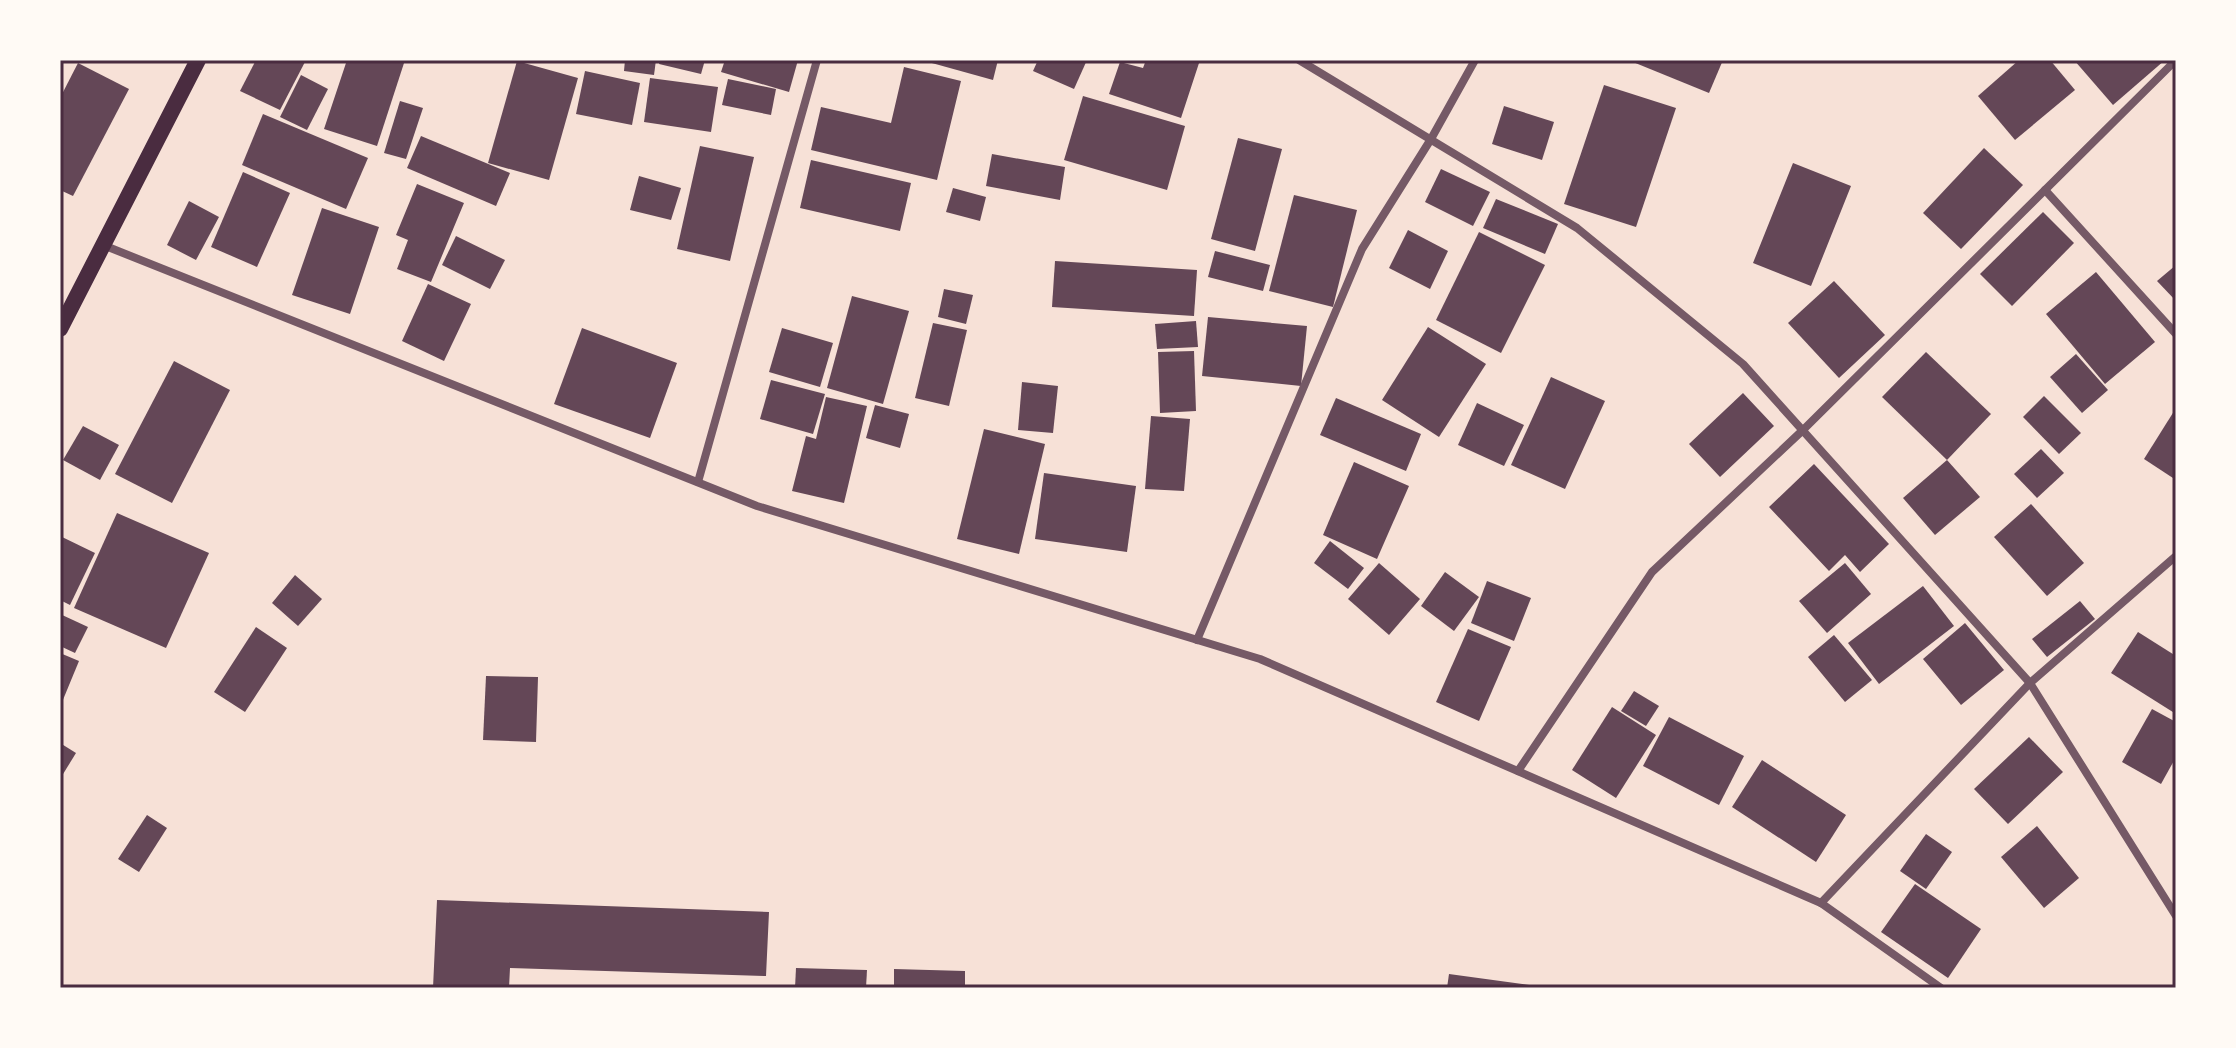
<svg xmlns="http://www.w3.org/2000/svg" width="2236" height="1048" font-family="Roboto,sans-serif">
  <rect width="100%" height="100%" fill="#f7e1d7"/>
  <g fill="#644757">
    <polygon points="256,60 306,60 280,110 240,91"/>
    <polygon points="347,60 405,60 377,146 324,129"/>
    <polygon points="625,60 656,60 654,75 624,71"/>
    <polygon points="660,60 705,60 701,74 659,64"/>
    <polygon points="725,60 798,60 789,92 721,72"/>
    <polygon points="921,60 998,60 993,80"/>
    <polygon points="1038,60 1087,60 1074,89 1033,71"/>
    <polygon points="1146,60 1200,60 1181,118 1109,94 1120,62 1143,68"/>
    <polygon points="1628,60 1723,60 1709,93"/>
    <polygon points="2019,60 2050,60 2075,90 2015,140 1978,96"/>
    <polygon points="2074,60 2165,60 2113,105"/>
    <polygon points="517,61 578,78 549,180 488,163"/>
    <polygon points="78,63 129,89 73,196 60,190 60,98"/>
    <polygon points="904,67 961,81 937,180 811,150 821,107 891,123"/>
    <polygon points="585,71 640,83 632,125 576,114"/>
    <polygon points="301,75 328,89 307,130 280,117"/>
    <polygon points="650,78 718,87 711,132 644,122"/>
    <polygon points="728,79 776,89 771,115 722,105"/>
    <polygon points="1604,85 1676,108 1636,227 1564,204"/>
    <polygon points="1083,96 1185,126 1167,190 1064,160"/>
    <polygon points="400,101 423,108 406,159 384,153"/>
    <polygon points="1504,106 1554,122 1542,160 1492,144"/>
    <polygon points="263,114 368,158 346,209 242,165"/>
    <polygon points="421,136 510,173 496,206 407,168"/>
    <polygon points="1238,138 1282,149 1255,251 1211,239"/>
    <polygon points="700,146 754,157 730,261 677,249"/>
    <polygon points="1984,148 2023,185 1961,249 1923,213"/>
    <polygon points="992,154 1065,167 1060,200 986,186"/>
    <polygon points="811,160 911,183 900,231 800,208"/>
    <polygon points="1793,163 1851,186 1811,286 1753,263"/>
    <polygon points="1441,169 1490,192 1473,226 1425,202"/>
    <polygon points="243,172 290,193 257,267 211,247"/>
    <polygon points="639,176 681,188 671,220 630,210"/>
    <polygon points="417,184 464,203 431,282 397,269 408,240 396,235"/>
    <polygon points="953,188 986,197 980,221 946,212"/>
    <polygon points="1294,195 1357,210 1333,307 1269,291"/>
    <polygon points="1496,199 1558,224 1545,254 1483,228"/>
    <polygon points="189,201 219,217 196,260 167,245"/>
    <polygon points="322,208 379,227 350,314 292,295"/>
    <polygon points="2043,212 2074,243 2012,306 1980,274"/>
    <polygon points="1408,230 1448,251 1430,289 1389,268"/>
    <polygon points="1479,232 1545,265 1501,353 1436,320"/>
    <polygon points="456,236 505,260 490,289 442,265"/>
    <polygon points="1215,251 1270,265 1263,291 1208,277"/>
    <polygon points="1055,261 1197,270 1194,316 1052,307"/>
    <polygon points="2176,265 2176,301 2157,281"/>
    <polygon points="2096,272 2155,342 2105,384 2046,314"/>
    <polygon points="1834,281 1885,335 1839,378 1788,323"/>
    <polygon points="428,284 471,304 444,361 402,341"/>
    <polygon points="944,289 973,295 966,324 938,317"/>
    <polygon points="852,296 909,311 883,404 827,388"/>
    <polygon points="1208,317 1307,326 1301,386 1202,376"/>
    <polygon points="1196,321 1198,347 1157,349 1155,324"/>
    <polygon points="933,323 967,330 949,406 915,398"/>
    <polygon points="1428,327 1486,364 1439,437 1382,400"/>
    <polygon points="582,328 677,363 650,438 554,404"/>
    <polygon points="782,328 833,343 820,387 769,372"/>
    <polygon points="1194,351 1196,411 1160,413 1158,352"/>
    <polygon points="1926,352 1991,414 1947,460 1882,397"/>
    <polygon points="2076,354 2108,390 2082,413 2050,377"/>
    <polygon points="174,361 230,390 172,503 115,474"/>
    <polygon points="1551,377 1605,401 1565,489 1511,465"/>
    <polygon points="771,380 825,394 813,434 760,419"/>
    <polygon points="1022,382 1058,386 1053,433 1018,430"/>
    <polygon points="1743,393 1774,426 1720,477 1689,444"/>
    <polygon points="2044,396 2081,433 2059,454 2023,417"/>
    <polygon points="826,397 867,406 844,503 792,491 806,436 816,439"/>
    <polygon points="1336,398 1421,434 1406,471 1320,435"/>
    <polygon points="1477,403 1524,425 1504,466 1458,445"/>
    <polygon points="875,405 909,414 900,448 866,438"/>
    <polygon points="2176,408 2176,480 2144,459"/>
    <polygon points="1151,416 1190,419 1184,491 1145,489"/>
    <polygon points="83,426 119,445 100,480 63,460"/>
    <polygon points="984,429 1045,444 1019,554 957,539"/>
    <polygon points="2041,449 2064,473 2037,498 2014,474"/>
    <polygon points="1947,460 1980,497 1935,535 1903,498"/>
    <polygon points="1354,462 1409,486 1377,559 1323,535"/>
    <polygon points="1814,464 1889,544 1860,572 1845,555 1829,571 1769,507"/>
    <polygon points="1044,473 1136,486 1127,552 1035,539"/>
    <polygon points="2031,504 2084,563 2047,596 1994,537"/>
    <polygon points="117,513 209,553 166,648 74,608"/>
    <polygon points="60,536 95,553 70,605 60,600"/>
    <polygon points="1330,541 1364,568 1348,589 1314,563"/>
    <polygon points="1379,563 1420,599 1389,635 1348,599"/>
    <polygon points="1845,563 1871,594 1827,633 1799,601"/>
    <polygon points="1445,572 1479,597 1454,631 1421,606"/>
    <polygon points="295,575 322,599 298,626 272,603"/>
    <polygon points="1487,581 1531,598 1514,641 1471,623"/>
    <polygon points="1923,586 1954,626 1879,684 1848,643"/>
    <polygon points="2080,601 2095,619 2047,657 2032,639"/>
    <polygon points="60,614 88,627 75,653 60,646"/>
    <polygon points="1965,623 2004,670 1961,705 1923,659"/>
    <polygon points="256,627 287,648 245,712 214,692"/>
    <polygon points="1468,629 1511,647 1479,721 1436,702"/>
    <polygon points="2138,632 2176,656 2176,714 2111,673"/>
    <polygon points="1834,635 1872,680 1845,702 1808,657"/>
    <polygon points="60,653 79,661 60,707"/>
    <polygon points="486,676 538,677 536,742 483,740"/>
    <polygon points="1634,691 1659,706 1646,726 1621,711"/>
    <polygon points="1612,707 1656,735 1616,798 1572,770"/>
    <polygon points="2152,709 2176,722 2176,757 2161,784 2122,762"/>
    <polygon points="1669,717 1744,756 1719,805 1643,766"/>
    <polygon points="2029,737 2063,772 2008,824 1974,789"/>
    <polygon points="60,743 76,753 60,779"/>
    <polygon points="1762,760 1846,815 1816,862 1732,807"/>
    <polygon points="147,815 167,828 139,872 118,859"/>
    <polygon points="2037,826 2079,878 2044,908 2001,857"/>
    <polygon points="1926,834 1952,852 1926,889 1900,871"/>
    <polygon points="1915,884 1981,929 1948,978 1881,932"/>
    <polygon points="437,900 769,912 766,976 510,968 509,988 433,988"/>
    <polygon points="796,968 867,970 866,988 795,988"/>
    <polygon points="894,969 965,971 965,988 894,988"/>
    <polygon points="1449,974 1536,986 1536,988 1447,988"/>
  </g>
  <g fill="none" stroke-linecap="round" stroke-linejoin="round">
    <g stroke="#755966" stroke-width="8">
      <polyline points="1299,60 1577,228 1743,364 2030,683 2176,916"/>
      <polyline points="2045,190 2176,334"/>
      <polyline points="103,245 757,506 1260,659 1821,903 1941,988"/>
      <polyline points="698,482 817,60"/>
      <polyline points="1197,640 1362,249 1431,139 1475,60"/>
      <polyline points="1518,771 1652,572 1803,430 2176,60"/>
      <polyline points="1821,903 2030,683 2176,556"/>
    </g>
    <polyline stroke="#4a2c40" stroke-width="16" points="60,329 198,60"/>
  </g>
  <rect width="2236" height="1048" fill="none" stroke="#fffaf5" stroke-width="124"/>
  <rect x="62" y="62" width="2112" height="924" fill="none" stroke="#4a2c40" stroke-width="3"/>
</svg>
